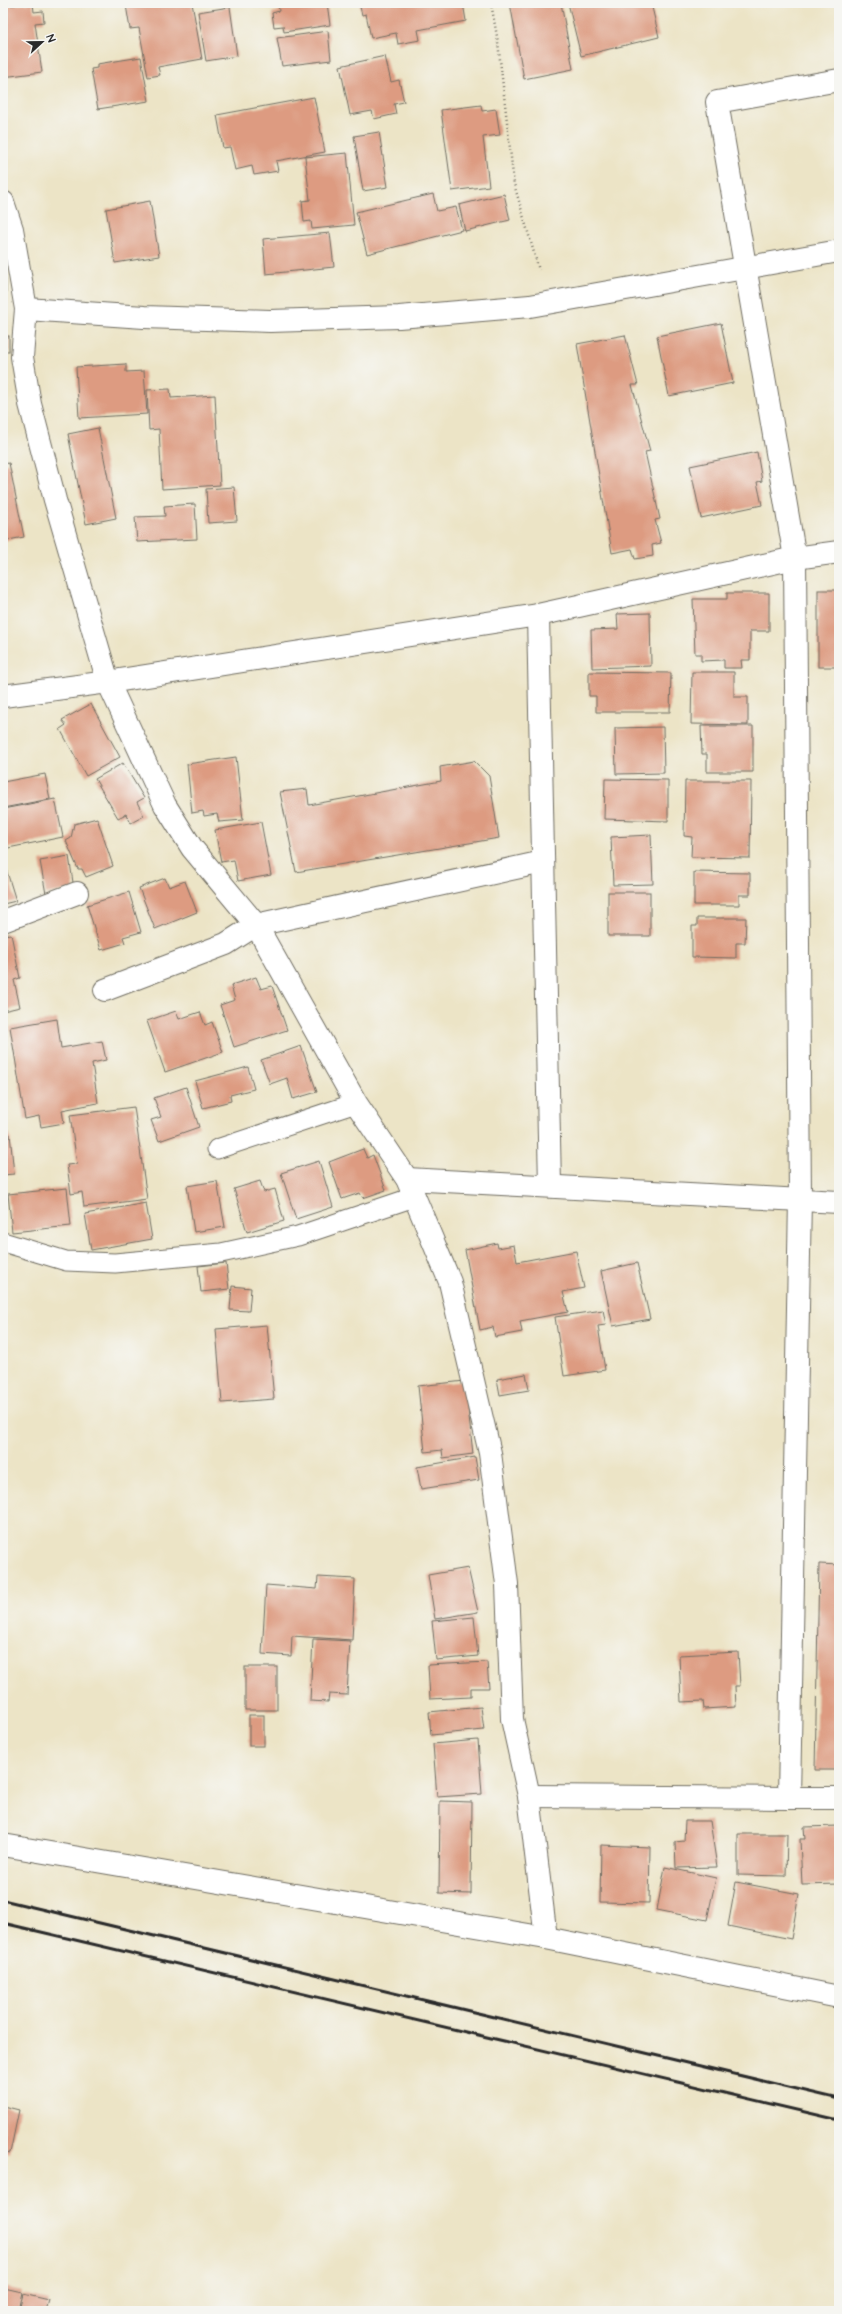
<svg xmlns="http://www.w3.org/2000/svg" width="842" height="2314" font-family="'Architects Daughter',sans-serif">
  <rect width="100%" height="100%" fill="#f6f6f2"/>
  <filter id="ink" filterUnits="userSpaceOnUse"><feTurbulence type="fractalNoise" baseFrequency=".025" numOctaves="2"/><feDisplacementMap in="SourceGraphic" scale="8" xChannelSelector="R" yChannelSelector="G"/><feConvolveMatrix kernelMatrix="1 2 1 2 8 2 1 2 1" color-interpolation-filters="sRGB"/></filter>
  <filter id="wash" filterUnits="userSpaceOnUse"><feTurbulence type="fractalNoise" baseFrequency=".012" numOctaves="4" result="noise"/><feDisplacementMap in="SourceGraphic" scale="16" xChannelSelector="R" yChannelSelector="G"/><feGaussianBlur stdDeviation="0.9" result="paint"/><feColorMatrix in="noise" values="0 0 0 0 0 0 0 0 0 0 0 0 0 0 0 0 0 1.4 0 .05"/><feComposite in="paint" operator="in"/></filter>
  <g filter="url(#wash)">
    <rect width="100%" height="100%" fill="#ece4c6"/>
    <g id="blocks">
      <g fill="#dd9b81">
        <polygon points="33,3 34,12 43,11 44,22 35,23 42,72 3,77 3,6"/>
        <polygon points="135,3 192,3 202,59 158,67 160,75 148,77 139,28 130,29 126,5"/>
        <polygon points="278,3 327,3 330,25 284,32 283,26 274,27 272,13 279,11"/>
        <polygon points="359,3 463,3 466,21 418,30 420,40 398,44 396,33 371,38 366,14 362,15"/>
        <polygon points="510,3 561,3 573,69 524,79"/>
        <polygon points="568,3 651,3 659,37 581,56"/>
        <polygon points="230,7 237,56 206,61 198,12"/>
        <polygon points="328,31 331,60 282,66 277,38"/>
        <polygon points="385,56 391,82 399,80 404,102 394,104 396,114 374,119 372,111 350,115 340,66"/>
        <polygon points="141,57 149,101 98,109 91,69 97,68 97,64"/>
        <polygon points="314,97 325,152 276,161 278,171 254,175 252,166 235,170 230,147 223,148 217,115"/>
        <polygon points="481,105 482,111 496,109 500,135 483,137 489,186 452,191 441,110"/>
        <polygon points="379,132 388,187 363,191 354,136"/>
        <polygon points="347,153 354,225 312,229 311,221 304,222 302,201 310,200 305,157"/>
        <polygon points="433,194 437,211 456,207 462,230 367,254 356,212"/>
        <polygon points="504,194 510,220 465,231 459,205"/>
        <polygon points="150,201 159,256 115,263 106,209"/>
        <polygon points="330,233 334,267 266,274 263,239"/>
        <rect x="3" y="280" width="3" height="46"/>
        <polygon points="721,323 733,383 669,396 657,336"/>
        <polygon points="625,335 638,385 632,385 650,451 645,452 660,519 655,520 661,543 652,545 653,556 635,559 632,549 612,553 577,344"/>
        <rect x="3" y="336" width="6" height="15"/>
        <polygon points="126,364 126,372 144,371 147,414 79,418 76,367"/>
        <polygon points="170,389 171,398 215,395 220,485 162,489 159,429 149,430 147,390"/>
        <polygon points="98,428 116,518 86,524 68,434"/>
        <polygon points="757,452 762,481 757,482 762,505 701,518 690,466"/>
        <polygon points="9,463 24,537 3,541 3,464"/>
        <polygon points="234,487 237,521 208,523 206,489"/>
        <polygon points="195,504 197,539 137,542 135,517 165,516 164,506"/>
        <rect x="818" y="590" width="21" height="77"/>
        <polygon points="727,593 769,593 769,631 750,631 750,660 741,660 742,668 724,668 724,660 701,661 701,654 695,654 693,599 727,599"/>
        <polygon points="650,613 651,666 592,668 591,630 618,629 617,614"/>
        <polygon points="589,672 671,673 670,712 596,712 596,696 589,696"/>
        <polygon points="692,672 734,672 734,697 748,697 748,725 691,724"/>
        <polygon points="91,704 120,757 86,776 60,729 66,725 62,720"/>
        <polygon points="701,726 753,726 753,772 707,772 707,754 702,754"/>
        <polygon points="663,727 664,773 616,774 615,728"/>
        <polygon points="236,757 243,820 219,822 217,814 204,816 203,811 192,813 187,764"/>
        <polygon points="474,761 489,776 499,838 296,872 280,792 307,789 309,805 441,781 440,767"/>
        <polygon points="123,763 144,798 137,802 144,816 131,823 126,814 118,818 95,779"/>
        <polygon points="45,774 50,799 3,808 3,782"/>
        <polygon points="605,779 668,780 668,821 604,819"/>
        <polygon points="685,781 751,781 750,858 691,857 692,837 684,836"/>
        <polygon points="55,799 63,837 3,849 3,809"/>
        <polygon points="97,818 113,866 86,877 82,869 78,869 66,841 71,838 74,824"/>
        <polygon points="261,822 271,875 238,881 234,860 221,862 215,830"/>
        <polygon points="651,835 653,884 613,885 611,837"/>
        <polygon points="69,856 74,889 46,894 40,861"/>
        <polygon points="3,859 16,901 3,904"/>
        <polygon points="694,872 750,873 750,895 739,895 739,905 694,905"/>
        <polygon points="165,878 169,887 185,881 197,912 155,929 139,888"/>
        <polygon points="129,892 141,932 123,937 125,943 101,950 87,905"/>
        <rect x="608" y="892" width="42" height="44"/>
        <polygon points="697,918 746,918 745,943 736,943 736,958 692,957 692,926 697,926"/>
        <polygon points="11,934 20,978 14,980 20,1007 3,1011 3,935"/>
        <polygon points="256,977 261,989 272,986 287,1030 234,1047 220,1005 235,1000 231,985"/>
        <polygon points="176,1011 179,1019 200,1012 205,1025 212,1022 223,1052 165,1072 147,1021"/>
        <polygon points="57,1019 61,1048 102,1041 106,1060 92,1063 98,1103 62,1110 64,1123 41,1127 39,1116 25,1119 10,1027"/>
        <polygon points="301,1046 317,1092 293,1099 287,1078 270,1084 261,1060"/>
        <polygon points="248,1067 254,1089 230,1095 231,1101 203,1108 195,1081"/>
        <polygon points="186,1087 199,1127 159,1141 151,1120 161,1117 154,1098"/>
        <polygon points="134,1107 147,1199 84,1207 82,1192 71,1194 67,1165 77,1164 70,1115"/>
        <polygon points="3,1134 10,1134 14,1174 3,1175"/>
        <polygon points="363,1149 367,1158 373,1155 386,1190 363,1198 360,1193 342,1199 329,1162"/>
        <polygon points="319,1161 333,1207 296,1219 281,1173"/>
        <polygon points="217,1181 225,1227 194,1232 187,1186"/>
        <polygon points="260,1181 264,1192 275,1189 284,1221 247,1232 234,1189"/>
        <polygon points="67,1188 71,1226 12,1232 8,1194"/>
        <polygon points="146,1203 152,1239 91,1250 85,1214"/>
        <polygon points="497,1243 498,1248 514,1245 517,1262 576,1251 584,1288 563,1292 568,1312 520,1321 522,1332 495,1337 493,1327 480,1330 465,1250"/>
        <polygon points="226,1263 229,1289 201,1292 198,1266"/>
        <polygon points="637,1263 650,1319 613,1326 601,1271"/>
        <polygon points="232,1286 251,1288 249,1311 230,1310"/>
        <polygon points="603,1310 606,1325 598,1326 605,1370 564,1376 555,1317"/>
        <polygon points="267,1325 274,1399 222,1403 216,1329"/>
        <polygon points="526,1374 529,1390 500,1395 497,1379"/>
        <polygon points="465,1381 473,1454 443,1458 442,1450 425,1452 418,1386"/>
        <polygon points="475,1457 479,1480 421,1489 417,1467"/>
        <polygon points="819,1564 839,1565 839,1770 815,1770"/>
        <polygon points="468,1568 478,1612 435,1619 428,1575"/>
        <polygon points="318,1577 355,1579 352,1640 292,1636 291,1656 262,1654 266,1585 317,1589"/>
        <polygon points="474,1617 478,1656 436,1660 432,1621"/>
        <polygon points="313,1639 350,1641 347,1695 329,1694 328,1702 310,1701"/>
        <polygon points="738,1652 740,1686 735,1686 736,1707 704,1709 703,1701 681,1702 679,1655"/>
        <polygon points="487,1662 489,1688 471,1688 471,1697 430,1699 428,1665"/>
        <rect x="245" y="1667" width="32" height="43"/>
        <polygon points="481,1707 484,1730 431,1735 429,1712"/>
        <rect x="249" y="1715" width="15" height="31"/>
        <polygon points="478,1740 482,1794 437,1797 433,1744"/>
        <polygon points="440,1801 472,1802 471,1894 439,1893"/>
        <polygon points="685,1821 710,1821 717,1867 676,1868 675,1842 684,1841"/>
        <polygon points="838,1826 839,1884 802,1885 800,1839 805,1839 804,1827"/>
        <polygon points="738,1834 787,1834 786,1876 738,1875"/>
        <polygon points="601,1845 650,1847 649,1903 600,1902"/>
        <polygon points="665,1867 716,1878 707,1920 657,1910"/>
        <polygon points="736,1882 799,1894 791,1939 728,1926"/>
        <polygon points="3,2106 19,2110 10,2153 3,2151"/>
        <polygon points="4,2288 22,2292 18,2311 3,2308"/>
        <polygon points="23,2294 49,2300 46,2311 19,2311"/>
      </g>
    </g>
  </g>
  <g filter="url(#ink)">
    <use href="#blocks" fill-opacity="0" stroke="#6f6c61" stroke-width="1"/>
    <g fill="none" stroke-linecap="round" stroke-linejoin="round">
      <defs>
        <g id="lane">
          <polyline points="217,1149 356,1103"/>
          <polyline points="3,1242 66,1261 115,1263 221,1253 298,1236 414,1197"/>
        </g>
        <g id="street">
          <polyline points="3,202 12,229 26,309 22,357 30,404 55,500 108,682 165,805 192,848 256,925 356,1103 407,1179 450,1282 490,1453 507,1584 512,1719 529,1796 546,1938"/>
          <polyline points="538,615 550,1186"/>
          <polyline points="3,696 108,682 538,615 795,558 839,552"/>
          <polyline points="3,921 77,893"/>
          <polyline points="105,990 226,944 256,925 543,862"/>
          <polyline points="407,1179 839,1202"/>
          <polyline points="529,1796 789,1798 800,1199 795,558 717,102 839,80"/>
          <polyline points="789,1798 839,1798"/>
          <polyline points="3,1845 546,1938 839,1997"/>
        </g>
        <polyline id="secondary" points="26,309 144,317 270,321 399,317 530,306 839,251"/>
      </defs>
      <use href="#lane" stroke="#6f6c61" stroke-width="21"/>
      <use href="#street" stroke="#6f6c61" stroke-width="24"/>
      <use href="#secondary" stroke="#6f6c61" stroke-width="24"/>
      <polyline stroke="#6f6c61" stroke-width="2.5" stroke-dasharray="1 3" stroke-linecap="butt" points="491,3 498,42 514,184 539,270"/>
      <use href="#lane" stroke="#fff" stroke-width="19"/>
      <use href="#street" stroke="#fff" stroke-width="22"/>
      <use href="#secondary" stroke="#fff" stroke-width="22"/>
      <g stroke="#2b2b2b" stroke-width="3">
        <polyline points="3,1900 839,2099"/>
        <polyline points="3,1923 839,2120"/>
      </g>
    </g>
  </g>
  <rect width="842" height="2314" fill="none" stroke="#f6f6f2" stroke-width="16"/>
  <g transform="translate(42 42) rotate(68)" stroke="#f6f6f2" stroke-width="3" paint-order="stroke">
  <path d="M0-3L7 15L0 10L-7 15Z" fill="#2b2b2b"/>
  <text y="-6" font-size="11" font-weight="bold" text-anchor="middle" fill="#2b2b2b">N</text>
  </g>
</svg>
